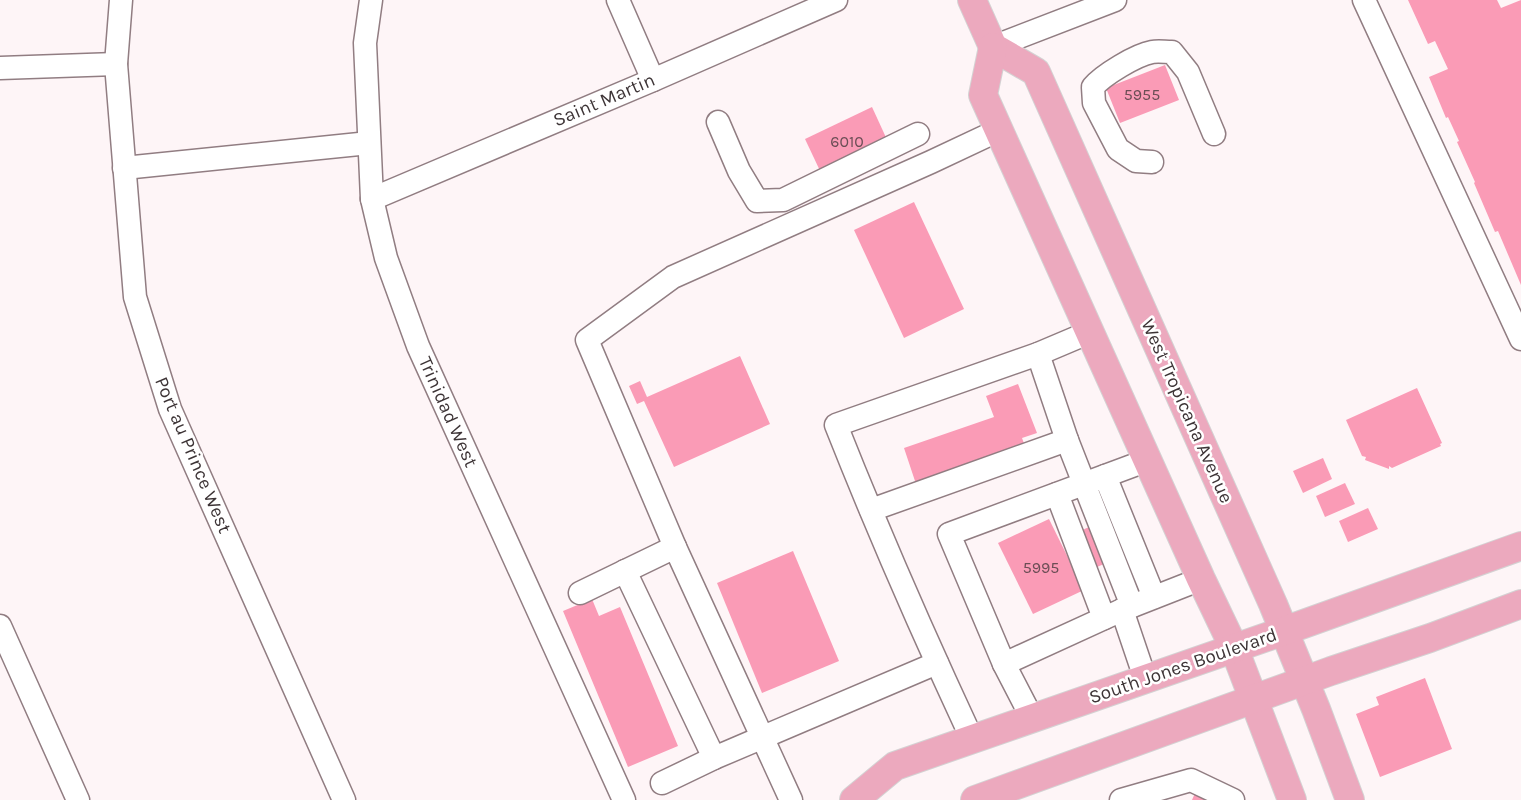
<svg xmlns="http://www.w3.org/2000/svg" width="1521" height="800" font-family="Karla,sans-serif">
  <rect width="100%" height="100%" fill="#fef5f7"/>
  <g fill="#fa9bb6">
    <polygon points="1408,0 1497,0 1501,8 1521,0 1521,285 1498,231 1495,232 1474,183 1475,182 1457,142 1459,141 1448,117 1446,118 1429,77 1448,69 1435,41 1428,44"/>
    <polygon points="1165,65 1179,100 1120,123 1106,88"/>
    <polygon points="872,107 889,144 822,175 805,139"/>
    <polygon points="914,202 964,309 904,338 854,230"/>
    <polygon points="740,356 770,424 674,467 644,401 637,404 629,386 640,381 647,397"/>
    <polygon points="1018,384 1037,433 1022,438 1025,446 916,484 904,448 994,417 986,396"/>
    <polygon points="1417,388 1442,443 1440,444 1441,446 1392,468 1389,466 1389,469 1365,460 1366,457 1362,456 1346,420"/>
    <polygon points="1323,458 1332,479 1303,493 1293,471"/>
    <polygon points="1345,483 1355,504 1325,517 1316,496"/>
    <polygon points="1368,508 1378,529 1348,542 1339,521"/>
    <polygon points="1111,517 1128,553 1095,568 1078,532"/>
    <polygon points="1049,519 1084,590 1033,614 998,543"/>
    <polygon points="793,551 839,661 762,693 717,583"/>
    <polygon points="592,599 599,616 620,607 678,746 628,767 563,611"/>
    <polygon points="1425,678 1452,749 1380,777 1356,714 1379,705 1376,697"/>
    <polygon points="1196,791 1215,800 1192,800"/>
  </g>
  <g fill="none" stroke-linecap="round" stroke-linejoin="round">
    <defs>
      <g id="minor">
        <polyline points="121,0 116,64 135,297 170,409 344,800"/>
        <polyline points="371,0 365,43 372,199 386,258 418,346 624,800"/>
        <polyline points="618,0 653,80"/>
        <polyline points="1364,0 1521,339"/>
        <polyline points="993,47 1115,0"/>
        <polyline points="0,68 116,64"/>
        <polyline points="718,122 739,171 757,201 783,200 918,134"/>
        <path d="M 1152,162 L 1136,161 L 1118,149 L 1094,103 L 1093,87 C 1103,75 1136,55 1152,52 C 1158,51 1165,52 1172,52 L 1188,72 L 1214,134"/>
        <polyline points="124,168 369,143"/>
        <polyline points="372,199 653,80 836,0"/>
        <polyline points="1038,354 1067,440 1132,606"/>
        <polyline points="1105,476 1154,597"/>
        <polyline points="1057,494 1104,618"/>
        <polyline points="871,510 1067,440"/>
        <polyline points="675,547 587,340 673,277 931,162 999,130"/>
        <polyline points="625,571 714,758 937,663"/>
        <polyline points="580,593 675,547 791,800"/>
        <polyline points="1122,610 1145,678"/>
        <polyline points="0,626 78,800"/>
        <polyline points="1004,664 1122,610 1201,579"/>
        <polyline points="1032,718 1004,664 949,534 1148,460"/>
        <path d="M 972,739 C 924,636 878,531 836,425 L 1038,354 L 1090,332"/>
        <polyline points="662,783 714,758"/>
        <polyline points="1121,800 1191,780 1233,800"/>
      </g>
      <g id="major">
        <polyline points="972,0 993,47 1036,72 1273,604 1316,709 1350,800"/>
        <polyline points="993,47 983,95 1201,579 1234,648 1292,800"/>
        <polyline points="854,800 895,766 1284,631 1521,546"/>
        <polyline points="975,800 1331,671 1430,638 1521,604"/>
      </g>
    </defs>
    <use href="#minor" stroke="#917d82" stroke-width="25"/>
    <use href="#major" stroke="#d4d2d3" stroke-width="30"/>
    <use href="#minor" stroke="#fff" stroke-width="22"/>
    <use href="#major" stroke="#eca9be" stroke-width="28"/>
  </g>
  <g text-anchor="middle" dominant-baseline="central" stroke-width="5" stroke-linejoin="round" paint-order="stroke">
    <g font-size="16" fill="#6c4e56">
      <text x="1142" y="94">5955</text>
      <text x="847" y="141">6010</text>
      <text x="1041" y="567">5995</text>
    </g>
    <g font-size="19" fill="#3d3436" stroke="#fff">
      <text transform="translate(604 100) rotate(-23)">Saint Martin</text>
      <text transform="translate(1187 411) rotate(66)">West Tropicana Avenue</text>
      <text transform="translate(448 412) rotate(66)">Trinidad West</text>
      <text transform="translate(193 455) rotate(67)">Port au Prince West</text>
      <text transform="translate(1183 666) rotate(-19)">South Jones Boulevard</text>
    </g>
  </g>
</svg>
